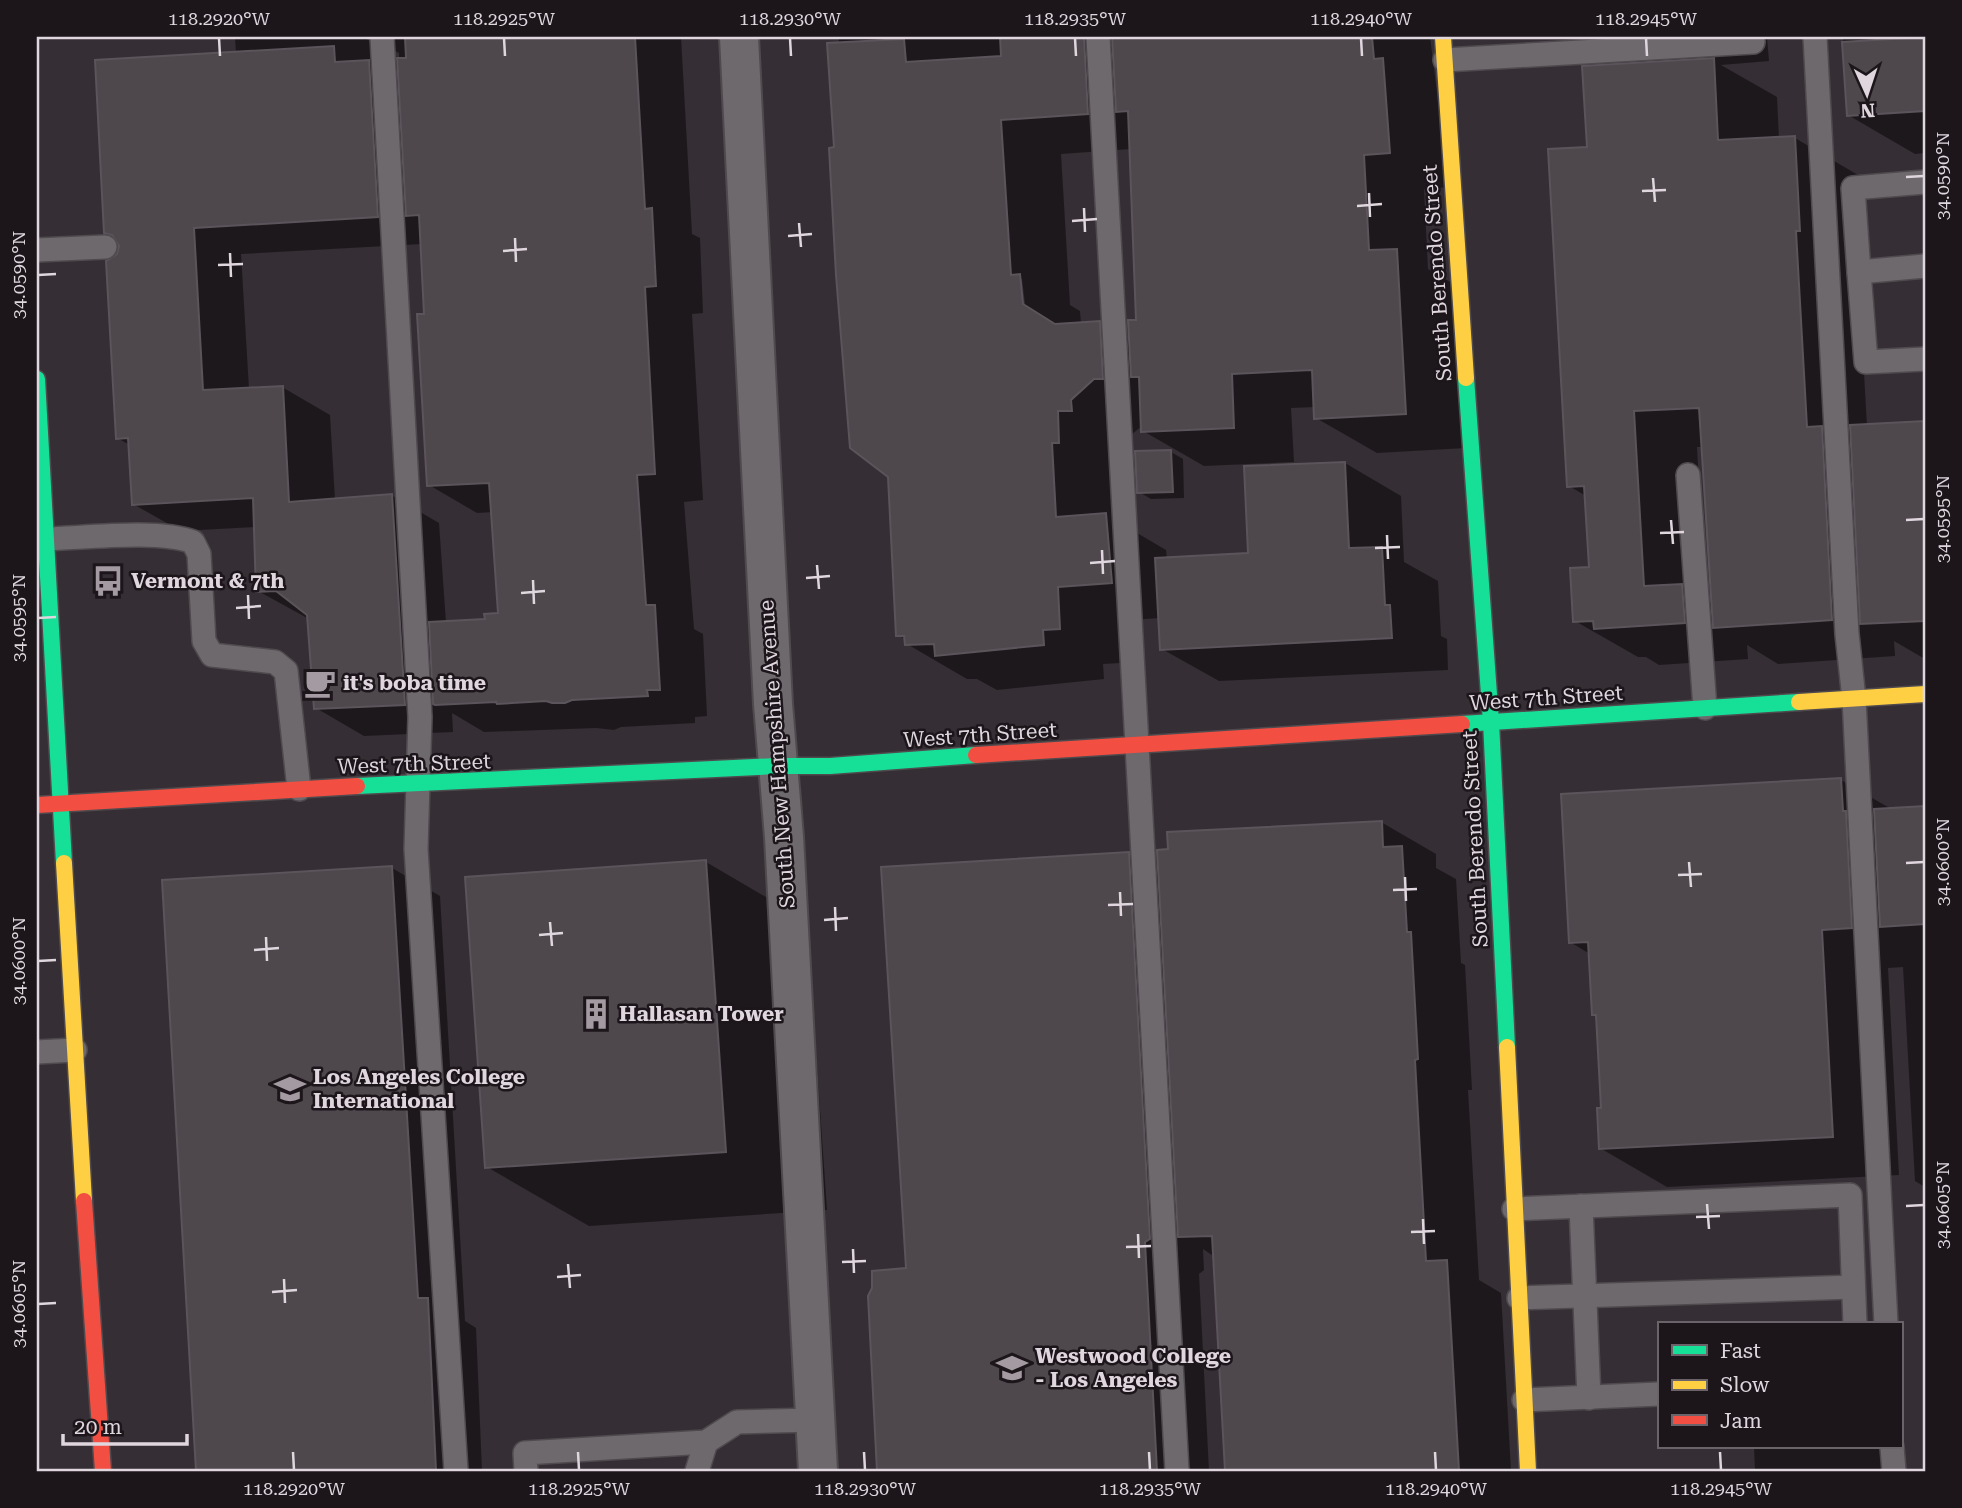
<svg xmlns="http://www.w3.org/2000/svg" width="1962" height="1508" font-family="'Roboto Serif',serif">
  <rect width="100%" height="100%" fill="#352e34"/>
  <g fill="#0007" fill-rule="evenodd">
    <path d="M 235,37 L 363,37 L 399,58 L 399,53 L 370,37 L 681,37 L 692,234 L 700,238 L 703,313 L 692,314 L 703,500 L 684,502 L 694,629 L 703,634 L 707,716 L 695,717 L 695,723 L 621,727 L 614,730 L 596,728 L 484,732 L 452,713 L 453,732 L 364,736 L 316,708 L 309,619 L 258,591 L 255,527 L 181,531 L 133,504 L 130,445 L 117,438 L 119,255 L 121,245 L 116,238 L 106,232 L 236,53 ZM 422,244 L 429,485 L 477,513 L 493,512 L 500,615 L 486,621 L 446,623 L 439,523 L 391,495 L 335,500 L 330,415 L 282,387 L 249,389 L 241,254 Z"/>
    <path d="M 839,37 L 1094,37 L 1113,48 L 1113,44 L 1101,37 L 1430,37 L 1449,187 L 1424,189 L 1428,269 L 1457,286 L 1466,448 L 1377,453 L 1316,418 L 1315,407 L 1291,408 L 1294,462 L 1204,466 L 1143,431 L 1143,425 L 1131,435 L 1115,520 L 1166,550 L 1167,559 L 1250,555 L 1345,463 L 1401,496 L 1404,562 L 1438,581 L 1441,636 L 1447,639 L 1448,670 L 1219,681 L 1162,649 L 1160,618 L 1118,621 L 1120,663 L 1103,664 L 1104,679 L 997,690 L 977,679 L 967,679 L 907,644 L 906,640 L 898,635 L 890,476 L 836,149 ZM 1131,149 L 1138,321 L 1131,341 L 1099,323 L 1081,324 L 1080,311 L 1070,305 L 1061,154 ZM 1018,279 L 1022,279 L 1026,312 L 1022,312 Z"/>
    <path d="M 1583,37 L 1767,37 L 1769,61 L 1721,65 L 1777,97 L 1779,139 L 1795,138 L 1858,175 L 1863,267 L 1858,267 L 1867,426 L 1925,422 L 1925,659 L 1894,641 L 1895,656 L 1778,664 L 1747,645 L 1748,659 L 1659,665 L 1646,657 L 1638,657 L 1575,621 L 1591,569 L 1586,496 L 1569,486 L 1589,149 L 1631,65 ZM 1697,447 L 1703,447 L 1713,604 L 1706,600 Z"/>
    <polygon points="1843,37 1925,37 1925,153 1915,154 1848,115"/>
    <polygon points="1171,452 1183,459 1184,498 1151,499 1139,492"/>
    <polygon points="1841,780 1893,810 1925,808 1925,1187 1915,1181 1903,967 1888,968 1899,1175 1667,1187 1600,1148 1603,1110 1598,1017 1593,1014 1590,954 1570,942"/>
    <polygon points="1381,822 1436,854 1436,868 1456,879 1461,963 1465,965 1472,1090 1468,1090 1479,1280 1501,1293 1511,1471 1227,1471 1215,1257 1203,1249 1204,1270 1199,1274 1209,1471 879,1471 869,1297 908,1270 1128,853 1160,871"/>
    <polygon points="706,862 807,921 827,1210 589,1226 487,1167"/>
    <polygon points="392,868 440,896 465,1321 476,1328 482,1471 198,1471 164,881"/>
    <polygon points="1754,1447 1878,1447 1888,1452 1889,1471 1755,1471"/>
  </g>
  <g fill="#4e484d" stroke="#5b545a" stroke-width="2">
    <polygon points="405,37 635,37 645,209 652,208 656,286 645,287 655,474 637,475 646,605 655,605 660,690 647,690 648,696 572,700 565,703 552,703 546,701 497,704 496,702 435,705 433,704 429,622 485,619 484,614 498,613 489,483 427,486 417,314 424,314 419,215 406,216 397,58 406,58"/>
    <polygon points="1000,37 1084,37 1088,114 1001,120 1011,275 1020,274 1023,304 1055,324 1100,321 1103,379 1094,379 1071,400 1072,411 1058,411 1059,443 1052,443 1056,517 1106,513 1112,583 1058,587 1060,629 1043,630 1044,645 935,656 934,644 905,645 904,636 896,636 888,477 850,448 836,275 829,148 834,147 827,43 904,39 906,62 1001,56"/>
    <polygon points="1112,37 1372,37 1374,59 1383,58 1390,153 1364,155 1369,250 1397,249 1406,414 1314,419 1312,370 1232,374 1234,428 1141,432 1139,377 1131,377 1128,320 1136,320 1128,111 1116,112"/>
    <polygon points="1925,37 1925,111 1847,116 1842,42"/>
    <polygon points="334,46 335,62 369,60 378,217 194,228 203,390 283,386 289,502 392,494 405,705 314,709 307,615 276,591 256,592 253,498 132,505 128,438 116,439 106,261 117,254 119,246 112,235 104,233 95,60"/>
    <polygon points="1714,58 1718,140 1795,136 1800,231 1796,231 1807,427 1822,426 1832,620 1713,628 1699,408 1634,411 1644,586 1682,584 1685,623 1594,629 1593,621 1573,622 1570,568 1589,567 1584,486 1567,487 1548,149 1587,147 1582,66"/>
    <polygon points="1925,421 1925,621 1860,624 1850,425"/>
    <polygon points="1171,450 1173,492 1137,493 1135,451"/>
    <polygon points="1345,462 1349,548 1382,547 1385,605 1390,605 1392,638 1160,650 1155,558 1248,553 1244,466"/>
    <polygon points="1841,778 1843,811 1846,811 1852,928 1822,930 1833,1137 1599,1149 1597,1108 1601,1108 1596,1015 1592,1015 1588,942 1569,943 1561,794"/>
    <polygon points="1925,806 1925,924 1880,927 1874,809"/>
    <polygon points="1382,821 1383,847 1402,846 1407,932 1411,932 1418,1059 1415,1060 1426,1261 1447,1260 1459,1471 1225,1471 1212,1236 1178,1237 1157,850 1168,849 1167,832"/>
    <polygon points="1129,852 1150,1239 1145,1242 1157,1471 877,1471 868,1296 872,1288 872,1271 906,1268 881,867"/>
    <polygon points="706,860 726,1152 485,1168 465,877"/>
    <polygon points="392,866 418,1298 428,1298 436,1471 196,1471 162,880"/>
  </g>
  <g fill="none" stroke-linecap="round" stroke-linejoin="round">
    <defs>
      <g id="lane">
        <polyline points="382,37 420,717 416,849 456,1471"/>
        <polyline points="1098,37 1177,1471"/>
        <polyline points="1815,37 1847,634 1854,699 1886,1324"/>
        <polyline points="1445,60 1753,42"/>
        <polyline points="37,250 105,247"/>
        <polyline points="1925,266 1859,272 1866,362 1925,359"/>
        <polyline points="1859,272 1853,188 1925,182"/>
        <polyline points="1688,475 1705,708"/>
        <path d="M 46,539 C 85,538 158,529 193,542 L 199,554 L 204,641 L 212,655 L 275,662 L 286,671 L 299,789"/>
        <polyline points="37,1052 75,1050"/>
        <polyline points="1581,1206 1589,1398"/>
        <polyline points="1514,1209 1850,1195 1855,1324"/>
        <polyline points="1519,1298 1853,1287"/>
        <polyline points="1524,1400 1659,1394"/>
        <polyline points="1892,1447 1894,1471"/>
        <polyline points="526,1471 525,1453 706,1442 737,1422 815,1420"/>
        <polyline points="697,1471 706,1442"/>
      </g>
      <polyline id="street" points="739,37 773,704 784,837 818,1471"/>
      <g id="fast">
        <polyline points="1466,378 1491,722 1507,1047"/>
        <polyline points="37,379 64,863"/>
        <polyline points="1462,724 1799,702"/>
        <polyline points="357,786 777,766 830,766 976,755"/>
      </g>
      <g id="slow">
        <polyline points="1443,37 1466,378"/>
        <polyline points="1799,702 1925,694"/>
        <polyline points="64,863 84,1201"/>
        <polyline points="1507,1047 1528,1471"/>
      </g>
      <g id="jam">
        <polyline points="976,755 1462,724"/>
        <polyline points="37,805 357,786"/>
        <polyline points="84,1201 103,1471"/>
      </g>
    </defs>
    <use href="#lane" stroke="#4f4a4e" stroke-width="26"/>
    <use href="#street" stroke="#4f4a4e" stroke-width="42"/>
    <use href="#fast" stroke="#4f4a4e" stroke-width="19"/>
    <use href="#slow" stroke="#4f4a4e" stroke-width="19"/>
    <use href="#jam" stroke="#4f4a4e" stroke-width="19"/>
    <use href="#lane" stroke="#6e696d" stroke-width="23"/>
    <use href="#street" stroke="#6e696d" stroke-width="38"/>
    <use href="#fast" stroke="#16e098" stroke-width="16"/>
    <use href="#slow" stroke="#ffcf43" stroke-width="16"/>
    <use href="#jam" stroke="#f24e42" stroke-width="16"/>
  </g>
  <path fill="none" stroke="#dfd6de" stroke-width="2.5" d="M 219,38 L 220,56M 504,38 L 505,56M 790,38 L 791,56M 1075,38 L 1076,56M 1361,38 L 1362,56M 1646,38 L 1647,56M 1906,177 L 1924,176M 1653,178 L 1655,202M 1642,191 L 1666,190M 1369,193 L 1370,217M 1357,206 L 1382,204M 1084,208 L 1085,232M 1072,221 L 1097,219M 799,223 L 801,247M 788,236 L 812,234M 515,238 L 516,262M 503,251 L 527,249M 230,253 L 231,277M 218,265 L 243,264M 38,275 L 56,274M 1671,520 L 1673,544M 1906,520 L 1924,519M 1660,533 L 1684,532M 1387,535 L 1388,559M 1375,548 L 1400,547M 1102,550 L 1103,574M 1090,563 L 1115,561M 817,565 L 819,589M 806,578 L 830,576M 533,580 L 534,604M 521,593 L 545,591M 248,595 L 249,619M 236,608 L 261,606M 38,618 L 56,617M 1689,862 L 1691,887M 1906,863 L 1924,862M 1678,875 L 1702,874M 1405,877 L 1406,901M 1393,890 L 1417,889M 1120,892 L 1121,916M 1108,905 L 1133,904M 835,907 L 836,931M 824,920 L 848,918M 550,922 L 552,946M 539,935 L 563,933M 266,937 L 267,961M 254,950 L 279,948M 38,961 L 56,960M 1707,1204 L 1709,1229M 1906,1206 L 1924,1205M 1696,1217 L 1720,1216M 1423,1219 L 1424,1244M 1411,1232 L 1435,1231M 1138,1234 L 1139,1258M 1126,1247 L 1151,1246M 853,1249 L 854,1273M 842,1262 L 866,1261M 568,1264 L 570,1288M 557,1277 L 581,1275M 284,1279 L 285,1303M 272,1292 L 297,1290M 38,1304 L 56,1303M 293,1452 L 294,1470M 578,1452 L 579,1470M 864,1452 L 865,1470M 1149,1452 L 1150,1470M 1435,1452 L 1436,1470M 1720,1452 L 1721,1470"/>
  <defs>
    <symbol id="bus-bare" viewBox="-9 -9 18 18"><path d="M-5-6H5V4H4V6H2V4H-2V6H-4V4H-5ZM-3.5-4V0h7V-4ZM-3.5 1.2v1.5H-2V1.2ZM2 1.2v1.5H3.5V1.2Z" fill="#a49ba2" stroke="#1c161b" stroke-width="2.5" paint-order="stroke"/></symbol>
    <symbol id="cafe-bare" viewBox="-9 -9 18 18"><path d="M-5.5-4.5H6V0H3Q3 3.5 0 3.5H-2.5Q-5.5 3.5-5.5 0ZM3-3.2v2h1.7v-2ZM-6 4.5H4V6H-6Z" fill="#a49ba2" stroke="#1c161b" stroke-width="2.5" paint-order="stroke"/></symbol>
    <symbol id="building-bare" viewBox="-9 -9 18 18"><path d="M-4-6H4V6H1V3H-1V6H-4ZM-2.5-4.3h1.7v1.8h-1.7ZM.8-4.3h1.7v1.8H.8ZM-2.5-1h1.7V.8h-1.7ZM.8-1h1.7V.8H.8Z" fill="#a49ba2" stroke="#1c161b" stroke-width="2.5" paint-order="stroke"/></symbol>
    <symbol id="school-bare" viewBox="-9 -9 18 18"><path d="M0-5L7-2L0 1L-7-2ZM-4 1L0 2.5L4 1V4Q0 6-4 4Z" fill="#a49ba2" stroke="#1c161b" stroke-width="2.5" paint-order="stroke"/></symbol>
  </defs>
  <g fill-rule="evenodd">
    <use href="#bus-bare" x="86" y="559" width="44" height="44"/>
    <use href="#cafe-bare" x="298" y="661" width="44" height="44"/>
    <use href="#building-bare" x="574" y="992" width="44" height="44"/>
    <use href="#school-bare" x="268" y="1067" width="44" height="44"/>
    <use href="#school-bare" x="990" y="1346" width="44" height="44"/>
  </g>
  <g text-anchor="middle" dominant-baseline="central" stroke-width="5" stroke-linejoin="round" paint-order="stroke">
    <g font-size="21" fill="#dfd6de" stroke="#1c161b">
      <text transform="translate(1437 273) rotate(-94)">South Berendo Street</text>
      <text transform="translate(1546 698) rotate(-4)">West 7th Street</text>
      <text transform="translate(980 735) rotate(-4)">West 7th Street</text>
      <text transform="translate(777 754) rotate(-94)">South New Hampshire Avenue</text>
      <text transform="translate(414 764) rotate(-2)">West 7th Street</text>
      <text transform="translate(1475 839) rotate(-93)">South Berendo Street</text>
    </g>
    <g font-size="21" font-weight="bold" fill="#dfd6de" stroke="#1c161b" text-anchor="start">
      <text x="131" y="581">Vermont &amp; 7th</text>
      <text x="343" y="683">it's boba time</text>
      <text x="619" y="1014">Hallasan Tower</text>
      <text x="313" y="1077">Los Angeles College<tspan x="313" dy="24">International</tspan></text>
      <text x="1035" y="1356">Westwood College<tspan x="1035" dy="24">- Los Angeles</tspan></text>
    </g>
  </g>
  <rect width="1962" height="1508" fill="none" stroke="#1c161b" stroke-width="77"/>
  <rect x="1658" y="1322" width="245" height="126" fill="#1c161b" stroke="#6a6369" stroke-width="2"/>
  <rect x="1672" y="1345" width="35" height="10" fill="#16e098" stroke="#6a6369" stroke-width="2"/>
  <text x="1720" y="1358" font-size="21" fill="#dfd6de">Fast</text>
  <rect x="1672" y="1380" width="35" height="10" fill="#ffcf43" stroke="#6a6369" stroke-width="2"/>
  <text x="1720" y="1392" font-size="21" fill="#dfd6de">Slow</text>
  <rect x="1672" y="1415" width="35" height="10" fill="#f24e42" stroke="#6a6369" stroke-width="2"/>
  <text x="1720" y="1428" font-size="21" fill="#dfd6de">Jam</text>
  <g transform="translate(1867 94) rotate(177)" stroke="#1c161b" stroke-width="5" paint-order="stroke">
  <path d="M0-5L12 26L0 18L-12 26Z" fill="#dfd6de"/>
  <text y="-10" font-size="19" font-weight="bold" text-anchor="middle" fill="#dfd6de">N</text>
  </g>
  <path d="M63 1434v10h124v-10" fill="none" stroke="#dfd6de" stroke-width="3.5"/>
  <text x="74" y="1434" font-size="21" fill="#dfd6de" stroke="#1c161b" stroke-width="5" paint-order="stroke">20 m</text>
  <rect x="38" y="38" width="1886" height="1432" fill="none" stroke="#dfd6de" stroke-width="2.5"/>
  <g font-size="18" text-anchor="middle" fill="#dfd6de">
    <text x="219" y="25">118.2920°W</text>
    <text x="504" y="25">118.2925°W</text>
    <text x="790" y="25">118.2930°W</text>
    <text x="1075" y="25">118.2935°W</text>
    <text x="1361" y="25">118.2940°W</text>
    <text x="1646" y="25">118.2945°W</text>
    <text transform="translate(1943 176) rotate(-90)" y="6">34.0590°N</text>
    <text transform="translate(19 275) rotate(-90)" y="6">34.0590°N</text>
    <text transform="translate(1943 519) rotate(-90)" y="6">34.0595°N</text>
    <text transform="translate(19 618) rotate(-90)" y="6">34.0595°N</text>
    <text transform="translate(1943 862) rotate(-90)" y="6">34.0600°N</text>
    <text transform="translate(19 961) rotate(-90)" y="6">34.0600°N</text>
    <text transform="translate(1943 1205) rotate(-90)" y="6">34.0605°N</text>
    <text transform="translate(19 1304) rotate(-90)" y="6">34.0605°N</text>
    <text x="294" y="1495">118.2920°W</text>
    <text x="579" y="1495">118.2925°W</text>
    <text x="865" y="1495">118.2930°W</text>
    <text x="1150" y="1495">118.2935°W</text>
    <text x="1436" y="1495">118.2940°W</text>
    <text x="1721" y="1495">118.2945°W</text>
  </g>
</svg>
